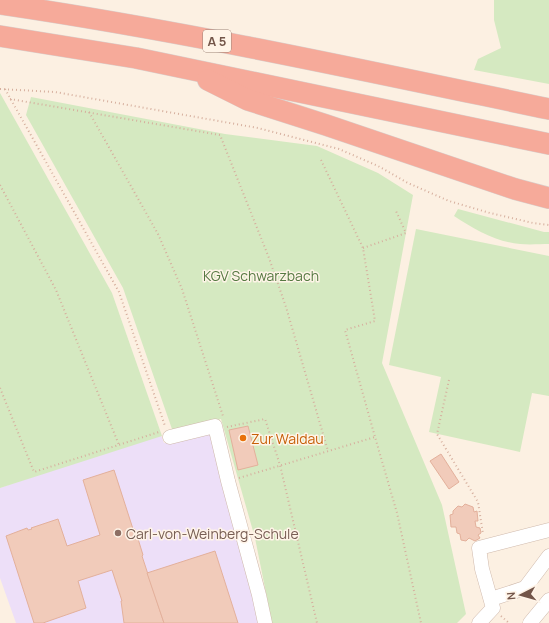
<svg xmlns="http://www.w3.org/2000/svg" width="549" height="623" font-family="Manrope,sans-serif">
  <rect width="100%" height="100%" fill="#fcf0e2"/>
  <polygon fill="#eddff8" points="160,432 164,443 209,432 254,598 259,623 16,623 0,578 0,488"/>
  <g fill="#d5e9c1">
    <polygon points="494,0 549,0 549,84 474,70 478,59 501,48 494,20"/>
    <polygon points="0,93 112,293 162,436 0,488"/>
    <polygon points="31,97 225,134 317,146 378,173 413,195 382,363 442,505 466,614 457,623 272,623 255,538 221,419 173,432 123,288 26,115"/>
    <path d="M 458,209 L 544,232 L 549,232 L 549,244 C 540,244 530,245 520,244 C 496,242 474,229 454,216 Z"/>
    <polygon points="416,229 549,256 549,396 532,393 520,452 429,432 441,377 389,365"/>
  </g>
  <g fill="#f1cbba" stroke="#e3b09b">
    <polygon points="248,426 258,465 238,470 229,430"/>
    <polygon points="441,454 459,482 449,489 430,461"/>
    <polygon points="114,470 133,529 135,529 143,555 142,556 164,623 124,623 121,601 122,601 112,570 78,581 86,608 43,623 34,623 6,536 27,528 28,530 32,529 31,528 58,519 67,546 100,535 83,480"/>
    <polygon points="465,504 473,507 474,512 477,511 478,521 475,521 476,527 480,528 481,533 478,535 480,538 475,541 469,538 466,541 461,540 460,534 457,533 456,527 451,527 450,515 453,514 453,511 458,506 462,507"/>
    <polygon points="215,551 238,623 164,623 147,573"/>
  </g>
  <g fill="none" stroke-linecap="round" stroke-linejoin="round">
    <defs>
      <g id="minor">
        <polyline points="170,437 215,426 228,481 259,595 265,623"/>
        <polyline points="491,599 525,588 549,556"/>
        <polyline points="479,623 493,608 482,569 479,548 549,530"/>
        <polyline points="530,623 549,600"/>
      </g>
      <g id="highway">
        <path d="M 0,4 C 184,31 367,71 549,109"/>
        <polyline points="0,36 136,58 549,144"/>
        <polyline points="208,80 248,100 326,125 515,189 549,198"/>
      </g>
    </defs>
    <use href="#minor" stroke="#cfb9ac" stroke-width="15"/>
    <use href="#highway" stroke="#d8cfcc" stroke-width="22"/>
    <g stroke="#d6af9e" stroke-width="2" stroke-dasharray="1 3" stroke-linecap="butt">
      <polyline points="0,89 55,92 258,128 339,149 378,166 408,183 449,201 490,213 533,223 549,225"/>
      <polyline points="5,89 119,292 165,426"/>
      <polyline points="10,99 220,135 269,258 286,307 328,451"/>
      <polyline points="89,112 158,234 182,289 223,416"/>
      <polyline points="321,160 363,248 375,321 345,330 375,437"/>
      <polyline points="0,185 56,290 119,445"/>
      <polyline points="363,248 406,233 396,211"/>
      <polyline points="449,380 437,434 478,502 483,534"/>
      <polyline points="0,388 34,472 159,432"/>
      <polyline points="227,427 265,419 280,465 317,623"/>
      <polyline points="239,478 375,437 397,513 421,623"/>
      <polyline points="501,616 509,623"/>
    </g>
    <use href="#minor" stroke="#fff" stroke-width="14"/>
    <use href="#highway" stroke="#f6aa9a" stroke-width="21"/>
  </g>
  <circle fill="#e8710a" stroke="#fff4e8" stroke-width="1.5" cx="243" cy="438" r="4"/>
  <circle fill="#8d6e63" stroke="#fff4e8" stroke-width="1.5" cx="118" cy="533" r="4"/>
  <g text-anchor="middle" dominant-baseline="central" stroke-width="3" stroke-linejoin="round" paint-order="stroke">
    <rect fill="#fff4e8" stroke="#9d8579" stroke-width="1" x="203" y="30" width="28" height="22" rx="3"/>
    <g font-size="13" font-weight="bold" fill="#735549">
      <text x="217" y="41">A 5</text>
    </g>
    <g font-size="14" fill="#567942" stroke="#fff4e8">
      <text x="261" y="275">KGV Schwarzbach</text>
    </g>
    <g font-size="14" fill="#c56008" stroke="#fff4e8" text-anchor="start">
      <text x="251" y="438">Zur Waldau</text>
    </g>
    <g font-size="14" fill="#785e54" stroke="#fff4e8" text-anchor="start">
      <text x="126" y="533">Carl-von-Weinberg-Schule</text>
    </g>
  </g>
  <g transform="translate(521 595) rotate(264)" stroke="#fff4e8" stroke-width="3" paint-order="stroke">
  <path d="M0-3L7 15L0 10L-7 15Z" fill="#735549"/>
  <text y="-6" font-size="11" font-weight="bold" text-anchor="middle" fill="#735549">N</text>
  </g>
</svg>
